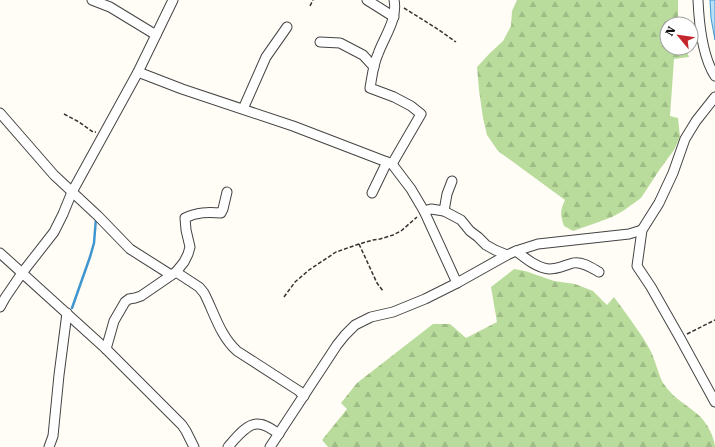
<svg xmlns="http://www.w3.org/2000/svg" width="715" height="447" font-family="'Roboto Serif',serif">
  <defs>
    <pattern id="forest-firs" width="22" height="20" patternUnits="userSpaceOnUse"><rect width="22" height="20" fill="#b9dc9c"/><path d="M5 1l3.5 6h-7zM16 11l3.5 6h-7z" fill="#9ebc85"/></pattern>
  </defs>
  <rect width="100%" height="100%" fill="#fffdf5"/>
  <g fill="url(#forest-firs)">
    <path d="M 517,0 L 678,0 L 678,24 L 667,24 L 667,48 L 686,48 L 689,57 L 674,59 L 670,116 L 678,118 L 680,137 L 674,150 L 660,169 L 641,198 L 623,211 L 612,217 L 593,224 L 573,231 L 564,226 C 560,214 560,211 565,200 L 498,151 L 487,135 L 483,118 L 479,90 L 477,67 L 490,53 L 503,41 L 511,26 L 512,11 Z"/>
    <path d="M 514,269 L 525,271 L 554,281 L 575,284 L 593,291 L 607,305 L 614,297 C 626,314 639,330 649,348 C 656,359 658,378 666,387 C 681,407 702,409 712,435 C 713,439 715,443 715,447 L 328,447 L 322,440 L 347,409 L 341,403 L 357,383 L 433,324 L 450,324 L 466,338 L 497,322 L 491,287 Z"/>
  </g>
  <polygon fill="#b9e0f7" stroke="#3f96cf" points="710,0 715,0 715,40 711,18"/>
  <g fill="none" stroke-linecap="round" stroke-linejoin="round">
    <polyline stroke="#3f96cf" stroke-width="2.5" points="72,308 90,257 94,243 96,218"/>
    <defs>
      <g id="minor">
        <polyline points="92,0 110,7 156,35"/>
        <polyline points="367,0 394,17"/>
        <path d="M 698,0 C 699,23 702,56 715,76"/>
        <polyline points="320,42 340,43 363,55 374,67"/>
        <polyline points="138,72 182,89 293,126 392,164 411,189 424,211 457,283"/>
        <polyline points="715,97 696,121 685,139 673,173 659,203 642,230 637,266 651,287 680,338 715,402"/>
        <polyline points="243,109 266,57 287,27"/>
        <polyline points="0,113 54,175 98,216 130,249 171,275"/>
        <path d="M 392,164 L 421,114 L 411,106 L 394,97 L 370,88 C 372,77 373,65 378,54 C 384,37 398,19 394,0"/>
        <polyline points="372,193 387,162"/>
        <polyline points="424,211 431,209 444,211 461,220 470,231 478,237 486,245 495,250 507,255"/>
        <polyline points="444,211 447,194 452,181"/>
        <path d="M 516,251 C 525,258 537,268 549,269 C 558,269 565,265 573,263 C 582,261 592,268 599,272"/>
        <polyline points="0,253 106,349 182,425 186,431 194,447"/>
        <path d="M 176,272 L 199,287 L 204,293 C 214,312 220,336 237,351 L 299,391 L 304,396"/>
        <polyline points="0,307 5,298 22,273 54,232 63,214 72,192 138,72 173,0"/>
        <path d="M 106,349 L 114,321 L 125,302 L 129,299 L 135,298 L 141,296 L 176,272 L 184,262 L 188,254 L 190,247 L 186,230 L 185,218 C 197,212 208,212 221,213 L 223,209 L 227,192"/>
        <polyline points="49,447 53,436 59,375 67,313"/>
        <path d="M 228,447 C 235,439 247,423 258,424 C 266,424 273,430 279,434"/>
        <polyline points="270,447 337,345 345,335 355,325 371,317 393,312 425,299 457,283 507,255 516,251 538,244 629,234 642,230"/>
      </g>
    </defs>
    <use href="#minor" stroke="#444" stroke-width="11"/>
    <g stroke="#333" stroke-width="1.5" stroke-dasharray="4 2" stroke-linecap="butt">
      <polyline points="310,6 313,0"/>
      <polyline points="404,8 436,28 456,42"/>
      <polyline points="64,114 79,122 93,132 96,132"/>
      <polyline points="359,244 377,283 383,291"/>
      <polyline points="284,297 295,282 309,270 336,252 359,244 373,240 380,239 393,235 401,231 417,217"/>
      <polyline points="687,334 715,320"/>
    </g>
    <use href="#minor" stroke="#fff" stroke-width="9"/>
  </g>
  <g transform="translate(679 36) rotate(299)"><circle r="19" fill="#ffffff" stroke="#a0a0a0"/>
  <path d="M0-3L7 15L0 10L-7 15Z" fill="#c4262e"/>
  <text y="-6" font-size="11" font-weight="bold" text-anchor="middle" fill="#111111">N</text>
  </g>
</svg>
